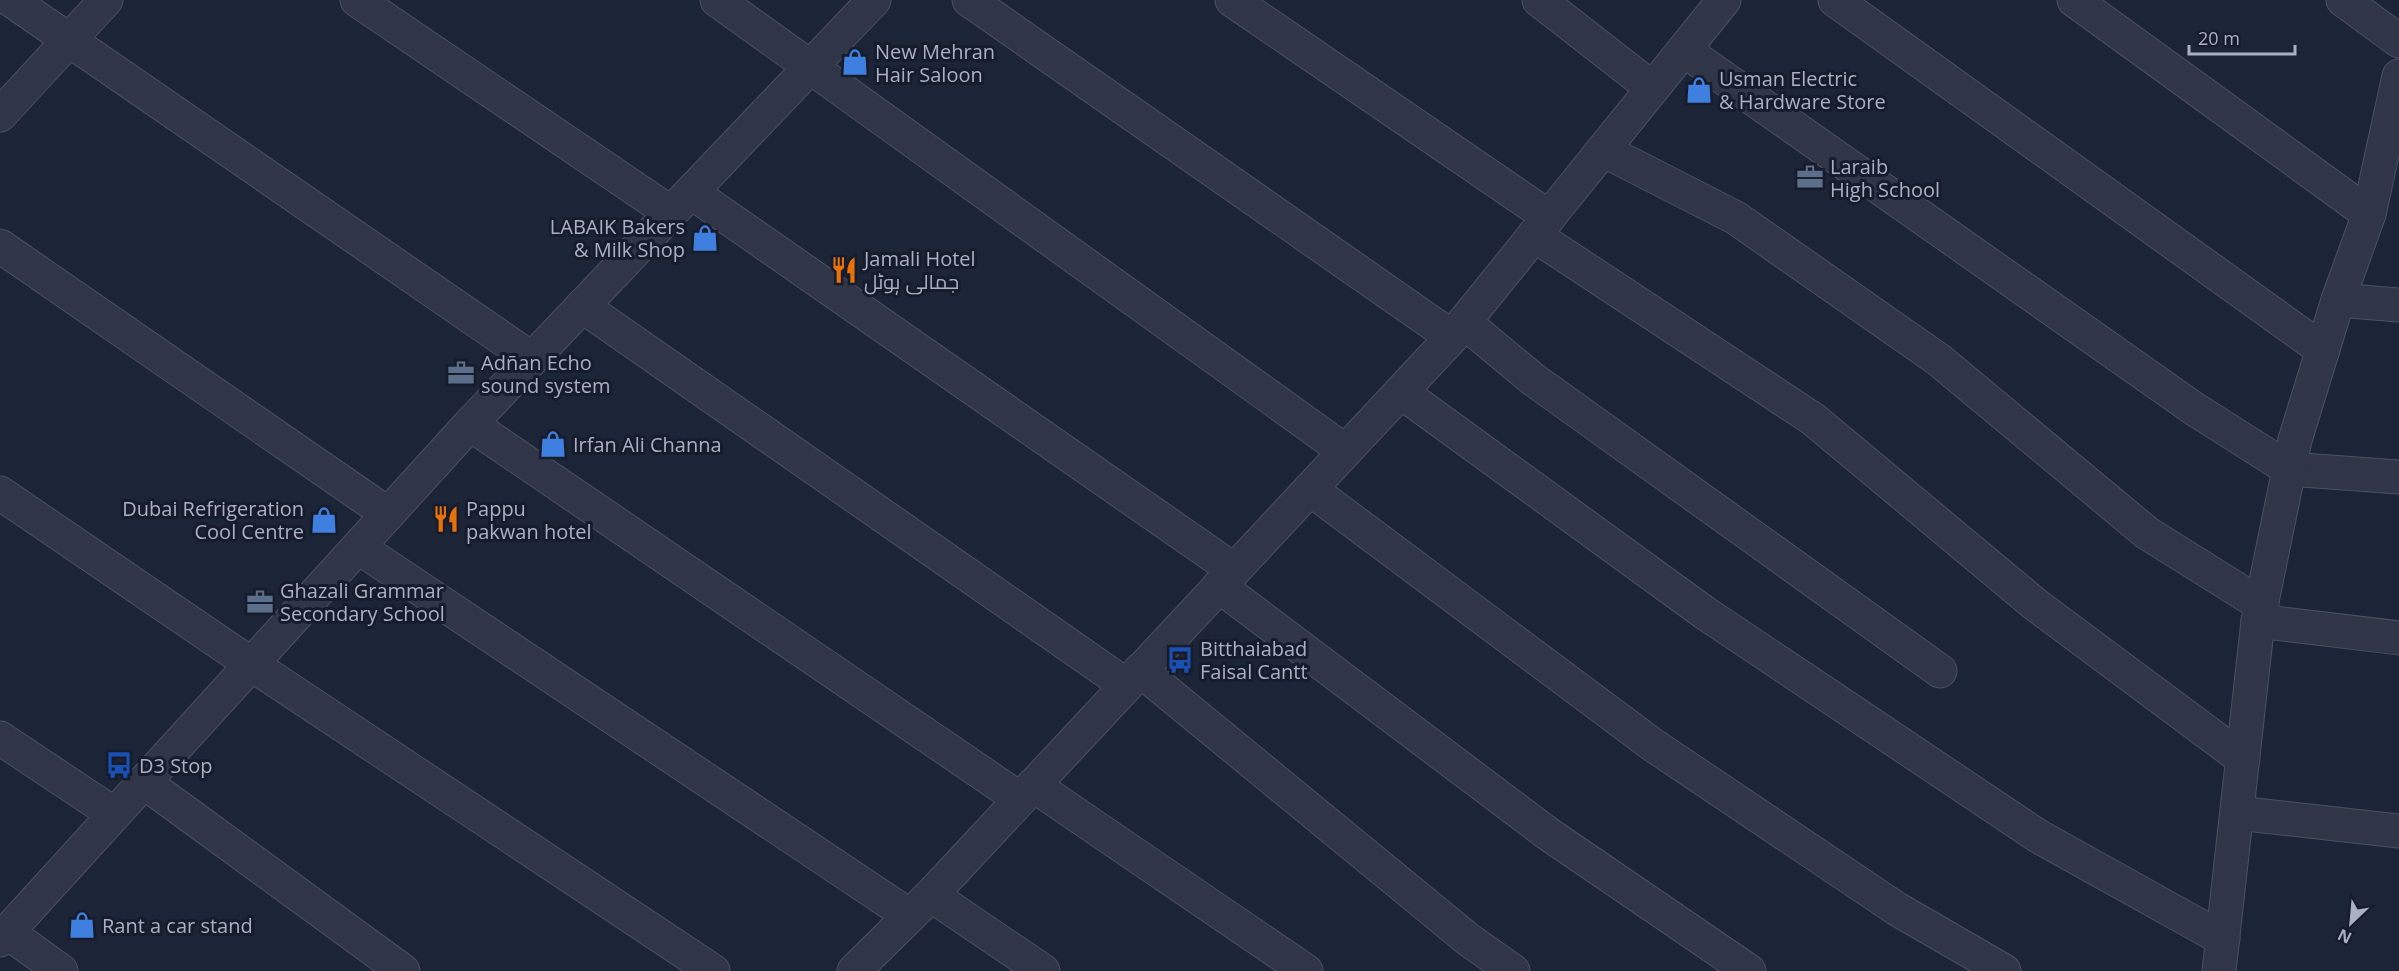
<svg xmlns="http://www.w3.org/2000/svg" width="2399" height="971" font-family="'Open Sans',Cairo,sans-serif">
  <rect width="100%" height="100%" fill="#1c2437"/>
  <g fill="none" stroke-linecap="round" stroke-linejoin="round">
    <defs>
      <g id="minor">
        <polyline points="11,0 532,359"/>
        <polyline points="357,0 671,213"/>
        <polyline points="717,0 1345,451"/>
        <polyline points="969,0 1452,337"/>
        <polyline points="1232,0 1549,217"/>
        <polyline points="1539,0 1652,88"/>
        <polyline points="1835,0 2323,350"/>
        <polyline points="2074,0 2369,214"/>
        <polyline points="2343,0 2399,41"/>
        <polyline points="1684,50 2193,408 2289,469 2399,477"/>
        <polyline points="0,115 106,0"/>
        <polyline points="1603,150 1736,218 1939,360 2147,533 2262,605"/>
        <polyline points="691,192 1234,570"/>
        <polyline points="1534,235 1813,419 2036,605 2243,759"/>
        <polyline points="0,246 388,514"/>
        <polyline points="2338,300 2399,305"/>
        <polyline points="582,306 1126,685"/>
        <polyline points="1464,322 1534,380 1940,671"/>
        <polyline points="1401,392 1705,613 2038,836 2223,939"/>
        <polyline points="470,424 1020,799"/>
        <polyline points="1310,489 1653,745 1897,909 2004,971"/>
        <polyline points="0,493 251,664 713,971"/>
        <polyline points="358,547 910,916"/>
        <polyline points="1219,586 1547,833 1749,971"/>
        <polyline points="2258,621 2399,638"/>
        <polyline points="1140,670 1469,940 1513,971"/>
        <polyline points="0,738 114,814"/>
        <polyline points="144,782 403,971"/>
        <polyline points="1033,785 1306,971"/>
        <polyline points="2237,813 2399,831"/>
        <polyline points="931,895 1043,971"/>
        <polyline points="7,932 61,971"/>
        <polyline points="0,940 470,424 874,0"/>
        <polyline points="854,971 931,895 1452,337 1724,0"/>
        <polyline points="2219,971 2258,621 2295,440 2338,300 2369,214 2399,76"/>
      </g>
    </defs>
    <use href="#minor" stroke="#4b5162" stroke-width="35"/>
    <use href="#minor" stroke="#303647" stroke-width="33"/>
  </g>
  <defs>
    <symbol id="shop-bare" viewBox="-9 -9 18 18"><path d="M-5-2.5h2.3a2.7 3.5 0 0 1 5.4 0H5L5.5 6h-11ZM-1.5-2.5h3a1.5 2.3 0 0 0-3 0Z" fill="#3f7fe0" stroke="#161c2b" stroke-width="2.5" paint-order="stroke"/></symbol>
    <symbol id="office-bare" viewBox="-9 -9 18 18"><path d="M-6-3h4V-5.5h4V-3h4V5H-6ZM-1-4.5V-3h2v-1.5ZM-6 0V1H6V0Z" fill="#5c6f8a" stroke="#161c2b" stroke-width="2.5" paint-order="stroke"/></symbol>
    <symbol id="restaurant-bare" viewBox="-9 -9 18 18"><path d="M-5-6h1v4h1v-4h1v4h1v-4h1v5L-1.5 .5V6h-2V.5L-5-1ZM5-6V6H3V1.5H1.5Q1.5-4 5-6Z" fill="#e8710a" stroke="#161c2b" stroke-width="2.5" paint-order="stroke"/></symbol>
    <symbol id="bus-bare" viewBox="-9 -9 18 18"><path d="M-5-6H5V4H4V6H2V4H-2V6H-4V4H-5ZM-3.5-4V0h7V-4ZM-3.5 1.2v1.5H-2V1.2ZM2 1.2v1.5H3.5V1.2Z" fill="#1a4fb4" stroke="#161c2b" stroke-width="2.5" paint-order="stroke"/></symbol>
  </defs>
  <g fill-rule="evenodd">
    <use href="#shop-bare" x="836" y="43" width="38" height="38"/>
    <use href="#shop-bare" x="1680" y="71" width="38" height="38"/>
    <use href="#office-bare" x="1791" y="158" width="38" height="38"/>
    <use href="#shop-bare" x="686" y="219" width="38" height="38"/>
    <use href="#restaurant-bare" x="825" y="251" width="38" height="38"/>
    <use href="#office-bare" x="442" y="354" width="38" height="38"/>
    <use href="#shop-bare" x="534" y="425" width="38" height="38"/>
    <use href="#restaurant-bare" x="427" y="500" width="38" height="38"/>
    <use href="#shop-bare" x="305" y="501" width="38" height="38"/>
    <use href="#office-bare" x="241" y="583" width="38" height="38"/>
    <use href="#bus-bare" x="1161" y="641" width="38" height="38"/>
    <use href="#bus-bare" x="100" y="746" width="38" height="38"/>
    <use href="#shop-bare" x="63" y="906" width="38" height="38"/>
  </g>
  <g text-anchor="middle" dominant-baseline="central" stroke-width="6" stroke-linejoin="round" paint-order="stroke">
    <g font-size="20" fill="#a9b0c5" stroke="#161c2b" text-anchor="start">
      <text x="875" y="51">New Mehran<tspan x="875" dy="23">Hair Saloon</tspan></text>
      <text x="1719" y="78">Usman Electric<tspan x="1719" dy="23">&amp; Hardware Store</tspan></text>
      <text x="1830" y="166">Laraib<tspan x="1830" dy="23">High School</tspan></text>
      <text x="685" y="226" text-anchor="end">LABAIK Bakers<tspan x="685" dy="23">&amp; Milk Shop</tspan></text>
      <text x="864" y="258">Jamali Hotel<tspan x="864" dy="23">جمالی ہوٹل</tspan></text>
      <text x="481" y="362">Adñan Echo<tspan x="481" dy="23">sound system</tspan></text>
      <text x="573" y="444">Irfan Ali Channa</text>
      <text x="304" y="508" text-anchor="end">Dubai Refrigeration<tspan x="304" dy="23">Cool Centre</tspan></text>
      <text x="466" y="508">Pappu<tspan x="466" dy="23">pakwan hotel</tspan></text>
      <text x="280" y="590">Ghazali Grammar<tspan x="280" dy="23">Secondary School</tspan></text>
      <text x="1200" y="648">Bitthaiabad<tspan x="1200" dy="23">Faisal Cantt</tspan></text>
      <text x="139" y="765">D3 Stop</text>
      <text x="102" y="925">Rant a car stand</text>
    </g>
  </g>
  <g transform="translate(2351 923) rotate(206)" stroke="#161c2b" stroke-width="4.5" paint-order="stroke">
  <path d="M0-4.5L10 22L0 15L-10 22Z" fill="#a9b0c5"/>
  <text y="-9" font-size="16" font-weight="bold" text-anchor="middle" fill="#a9b0c5">N</text>
  </g>
  <path d="M2189 45v9h106v-9" fill="none" stroke="#a9b0c5" stroke-width="3"/>
  <text x="2198" y="45" font-size="18" fill="#a9b0c5" stroke="#161c2b" stroke-width="4.5" paint-order="stroke">20 m</text>
</svg>
